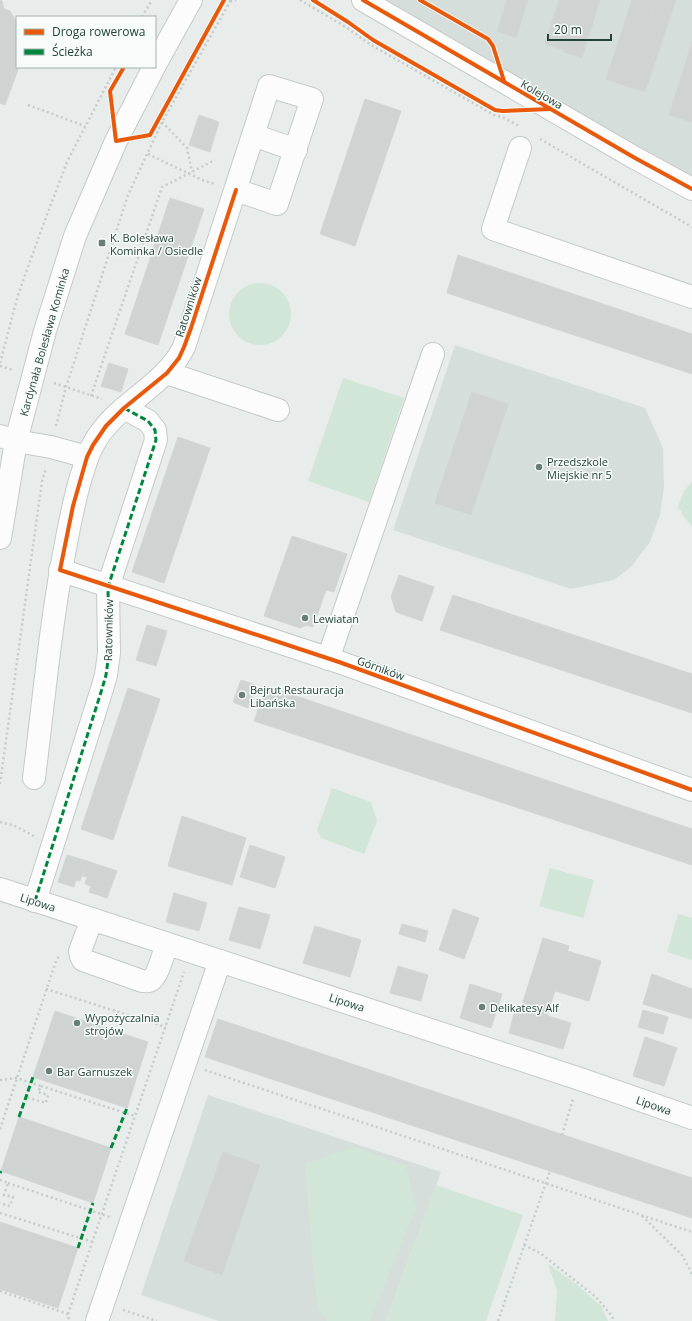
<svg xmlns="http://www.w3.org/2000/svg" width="692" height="1321" font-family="'Open Sans',sans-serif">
  <rect width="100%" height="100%" fill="#e8edeb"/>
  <g fill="#d6dedb">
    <polygon points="363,0 692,0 692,189"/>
    <polygon points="455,345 645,408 663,448 664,487 660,515 650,542 631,567 614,580 571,589 393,530"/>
    <polygon points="208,1095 441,1172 386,1321 219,1321 141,1295"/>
  </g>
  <g fill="#d1e6d8">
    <circle cx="260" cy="314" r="31"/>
    <polygon points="343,378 404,398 369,502 308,481"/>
    <polygon points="692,482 692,526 683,516 681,511 677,509 684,491"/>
    <polygon points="332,788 371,802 377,821 364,854 321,838 317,830"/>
    <polygon points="550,868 594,880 583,918 539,906"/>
    <polygon points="678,914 692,918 692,960 667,952"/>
    <polygon points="354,1147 406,1166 416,1208 370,1321 327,1321 318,1308 313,1263 305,1164"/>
    <polygon points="436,1185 523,1215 486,1321 386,1321"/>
    <polygon points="548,1264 576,1284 601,1306 608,1321 555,1321 557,1291"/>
  </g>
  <g fill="#cfd4d2" stroke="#d1d6d4">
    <polygon points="0,0 2,1 4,9 10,11 17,23 17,67 19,67 5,105 0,103"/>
    <polygon points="507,0 528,0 516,38 497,31"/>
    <polygon points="559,0 580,0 564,50 545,44"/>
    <polygon points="580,0 600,0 582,58 563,52"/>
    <polygon points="632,0 655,0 626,86 606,79"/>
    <polygon points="655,0 676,0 645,92 626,86"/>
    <polygon points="692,42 692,122 669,115"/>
    <polygon points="365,99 401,111 355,246 320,234"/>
    <polygon points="199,115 219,122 210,152 189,145"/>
    <polygon points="170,198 204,209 158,345 125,334"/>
    <polygon points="458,255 692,334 692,374 447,293"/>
    <polygon points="109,363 128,369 121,392 101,386"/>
    <polygon points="472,392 508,404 471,515 435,503"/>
    <polygon points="178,437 210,448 164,583 132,572"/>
    <polygon points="292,536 347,554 334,592 326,590 313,627 307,625 300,628 264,616"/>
    <polygon points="399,575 434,587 422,621 396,612 391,597"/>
    <polygon points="453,595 692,674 692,713 440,630"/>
    <polygon points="147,625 167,631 156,666 136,660"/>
    <polygon points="241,680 256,685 248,708 233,702"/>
    <polygon points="266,686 692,829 692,865 254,721"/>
    <polygon points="128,688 160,699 113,840 81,829"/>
    <polygon points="182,816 246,838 232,885 168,866"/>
    <polygon points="250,845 285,857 275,888 240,877"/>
    <polygon points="67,855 87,861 80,881 76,880 74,887 58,882"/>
    <polygon points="87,861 117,871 107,898 89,892 91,886 85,884 87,877 82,876"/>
    <polygon points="174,893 207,903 199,931 166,922"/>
    <polygon points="239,907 270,915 260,949 229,940"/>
    <polygon points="453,909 479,918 464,959 439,950"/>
    <polygon points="402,924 428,931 425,942 399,934"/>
    <polygon points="315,926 361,940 350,977 303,963"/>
    <polygon points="543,938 569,946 547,1016 521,1008"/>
    <polygon points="567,951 601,961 589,1001 555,991"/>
    <polygon points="398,966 428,975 421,1001 390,993"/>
    <polygon points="652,974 692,989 692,1019 643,1004"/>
    <polygon points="470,984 502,994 491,1028 460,1018"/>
    <polygon points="516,1006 571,1023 563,1049 509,1033"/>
    <polygon points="643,1010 668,1017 663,1034 638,1027"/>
    <polygon points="55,1011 148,1042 127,1108 33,1077"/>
    <polygon points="218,1019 692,1178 692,1218 205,1057"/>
    <polygon points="645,1037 677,1048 664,1086 633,1076"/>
    <polygon points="19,1117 111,1148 93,1203 1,1171"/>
    <polygon points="223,1152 260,1165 222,1275 184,1261"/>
    <polygon points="0,1222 78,1248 58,1308 0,1289"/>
  </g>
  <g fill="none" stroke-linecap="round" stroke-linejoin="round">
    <defs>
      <g id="minor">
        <polyline points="363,0 635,158 692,189"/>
        <polyline points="155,65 191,0"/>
        <polyline points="253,135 296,150"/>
        <polyline points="520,148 493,229 692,297"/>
        <polyline points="167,373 278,410"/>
        <polyline points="0,436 16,441 51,447 87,457"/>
        <polyline points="0,538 16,441 45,331 75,236 116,141 154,67"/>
        <polyline points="60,570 339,662 692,790"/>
        <polyline points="328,659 433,354"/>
        <path d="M 34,778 C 44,698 51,618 67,538 C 71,517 75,497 81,477 C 85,466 87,455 93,445 C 114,404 164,388 184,347 L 269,86 L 312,99 L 277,204 L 236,190"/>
        <polyline points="0,889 580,1079 692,1118"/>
        <polyline points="35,901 102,689 106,675 109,653 108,587 156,440 155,430 148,421 124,408"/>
        <path d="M 92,919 L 80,951 L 81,956 L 83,960 L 142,981 C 145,981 149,982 151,980 C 158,976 164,951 167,944"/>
        <polyline points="97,1321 220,961"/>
      </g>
    </defs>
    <use href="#minor" stroke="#c5cac8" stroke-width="24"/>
    <g stroke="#c3ccca" stroke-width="2.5" stroke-dasharray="2 3" stroke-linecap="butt">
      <polyline points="300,0 346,27 371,45 494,115 502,117 519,126"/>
      <polyline points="230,1 236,0"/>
      <polyline points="142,17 152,0"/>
      <polyline points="28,105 85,126"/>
      <polyline points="162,122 187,148 192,172"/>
      <polyline points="540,139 692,227"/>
      <polyline points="148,154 202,180 215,184"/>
      <polyline points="0,363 18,295 42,228 67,162 116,67"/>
      <polyline points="0,366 13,370"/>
      <polyline points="54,383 102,399"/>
      <polyline points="91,396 162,187 215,160"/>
      <polyline points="56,426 66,387 128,195 162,122 231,0"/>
      <polyline points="0,784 42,481 46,468"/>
      <polyline points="0,822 15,826 34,836"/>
      <polyline points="46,989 166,1027"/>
      <polyline points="205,1070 692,1232"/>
      <polyline points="0,1080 17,1078 41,1086 38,1092 48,1095 46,1103 26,1097"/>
      <polyline points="41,1086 135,1116 184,972"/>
      <polyline points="0,1129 56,961 59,956"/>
      <polyline points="562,1135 573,1099"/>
      <polyline points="0,1180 8,1183 4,1195 13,1197 10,1206 0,1203"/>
      <polyline points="8,1183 110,1217"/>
      <polyline points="0,1213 93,1242"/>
      <polyline points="642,1216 682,1255 692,1274"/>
      <polyline points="524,1245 540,1253 596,1297 612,1316 614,1321"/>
      <polyline points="0,1291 68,1314 69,1321"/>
      <polyline points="123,1310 157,1321"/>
      <polyline points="68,1314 135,1116"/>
      <polyline points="498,1321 550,1171"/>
    </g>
    <use href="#minor" stroke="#fcfcfc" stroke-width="22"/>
    <g stroke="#00873e" stroke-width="3" stroke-dasharray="6 3" stroke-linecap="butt">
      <polyline points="35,901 102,689 106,675 109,653 108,587 156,440 155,430 148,421 124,408"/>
      <polyline points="19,1117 33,1077"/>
      <polyline points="111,1148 127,1108"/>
      <polyline points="0,1173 1,1171"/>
      <polyline points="78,1248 93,1203"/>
    </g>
    <defs>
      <g id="cycleway">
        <polyline points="313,0 348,22 373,40 495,110 503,111 550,109"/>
        <polyline points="363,0 635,158 692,189"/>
        <polyline points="420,0 488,39 493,46 504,81"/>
        <polyline points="124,67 110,91 116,141 150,135 224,0"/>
        <polyline points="236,190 191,328 184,347 179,358 167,373 124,408 106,426 93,445 87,457 73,506 60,570 339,662 692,790"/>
      </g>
    </defs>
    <use href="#cycleway" stroke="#f7fbf9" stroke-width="6"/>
    <use href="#cycleway" stroke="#e8590c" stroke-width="4"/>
  </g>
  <g fill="#697e78" stroke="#f7fbf9" stroke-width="1.5">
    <rect x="98" y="239" width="8" height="8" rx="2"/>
    <circle cx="539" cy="467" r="4"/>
    <circle cx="305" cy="618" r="4"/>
    <circle cx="242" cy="695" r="4"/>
    <circle cx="482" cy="1007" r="4"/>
    <circle cx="77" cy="1023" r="4"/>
    <circle cx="49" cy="1071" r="4"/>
  </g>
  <g text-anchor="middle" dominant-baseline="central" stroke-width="3" stroke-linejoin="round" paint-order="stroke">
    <g font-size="11" fill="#24423a" stroke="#f7fbf9">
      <text transform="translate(542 94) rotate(30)">Kolejowa</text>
      <text transform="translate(188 307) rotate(-72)">Ratowników</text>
      <text transform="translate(44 342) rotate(-74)">Kardynała Bolesława Kominka</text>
      <text transform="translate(108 630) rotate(-89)">Ratowników</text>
      <text transform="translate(381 668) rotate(20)">Górników</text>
      <text transform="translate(38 902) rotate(18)">Lipowa</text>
      <text transform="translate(347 1002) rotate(18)">Lipowa</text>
      <text transform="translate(654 1105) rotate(19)">Lipowa</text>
    </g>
    <g font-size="11" fill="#24423a" stroke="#f7fbf9" text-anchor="start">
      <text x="110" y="237">K. Bolesława<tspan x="110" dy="13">Kominka / Osiedle</tspan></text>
      <text x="547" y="461">Przedszkole<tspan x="547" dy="13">Miejskie nr 5</tspan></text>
      <text x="313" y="618">Lewiatan</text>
      <text x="250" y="689">Bejrut Restauracja<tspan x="250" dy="13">Libańska</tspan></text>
      <text x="490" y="1007">Delikatesy Alf</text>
      <text x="85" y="1017">Wypożyczalnia<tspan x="85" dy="13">strojów</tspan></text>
      <text x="57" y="1071">Bar Garnuszek</text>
    </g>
  </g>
  <rect x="16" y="16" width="140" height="52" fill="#f7fbf9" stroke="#a3b1ad"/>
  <rect x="24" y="29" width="20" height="6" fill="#e8590c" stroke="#a3b1ad"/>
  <text x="52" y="36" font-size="12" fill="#24423a">Droga rowerowa</text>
  <rect x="24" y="49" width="20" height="6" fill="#00873e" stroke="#a3b1ad"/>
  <text x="52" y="56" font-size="12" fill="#24423a">Ścieżka</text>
  <path d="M548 34v6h63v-6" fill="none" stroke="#24423a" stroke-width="2"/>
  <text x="554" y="34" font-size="12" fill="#24423a" stroke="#f7fbf9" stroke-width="3" paint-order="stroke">20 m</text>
</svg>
